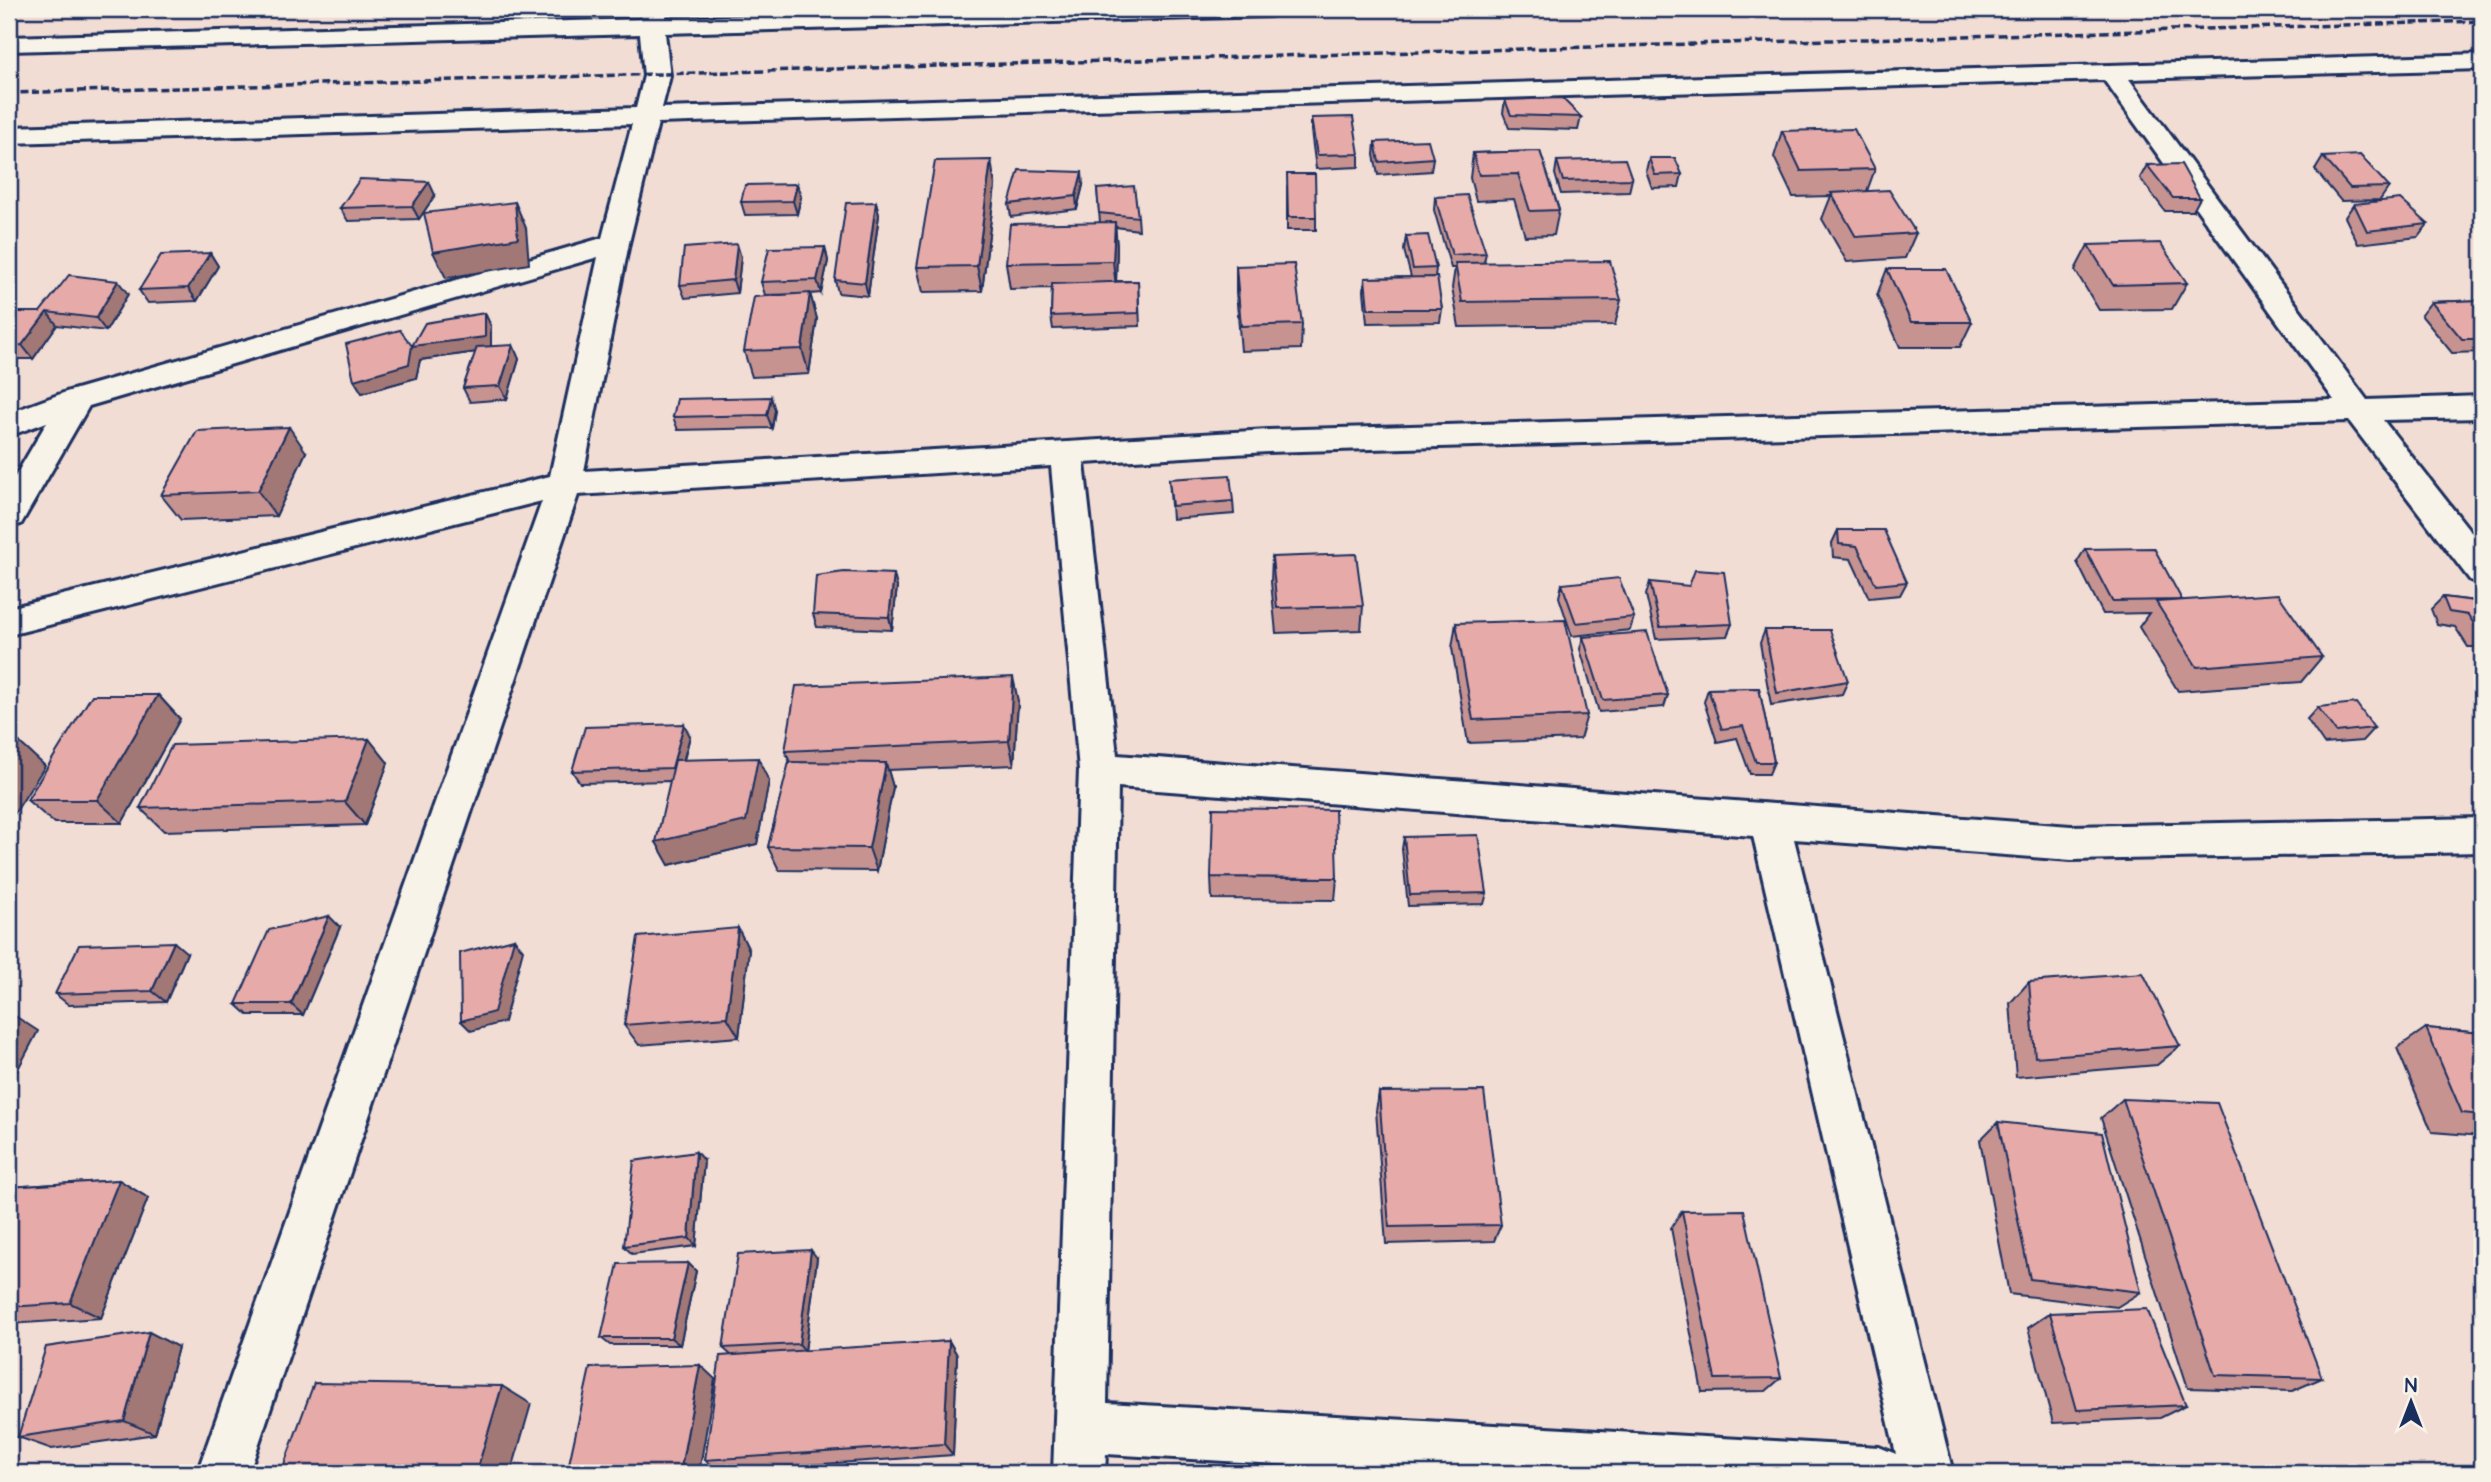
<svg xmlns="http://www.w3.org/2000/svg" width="2491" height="1482" font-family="'Architects Daughter',sans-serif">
  <rect width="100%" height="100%" fill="#f2ddd5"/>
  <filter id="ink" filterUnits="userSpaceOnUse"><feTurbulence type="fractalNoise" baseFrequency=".0143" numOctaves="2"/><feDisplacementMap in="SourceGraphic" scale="14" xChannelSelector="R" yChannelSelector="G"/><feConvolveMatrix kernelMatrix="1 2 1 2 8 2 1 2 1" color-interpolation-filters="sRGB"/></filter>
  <g filter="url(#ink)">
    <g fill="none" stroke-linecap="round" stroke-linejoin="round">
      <defs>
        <path id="minor" d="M 643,9 L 667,9 L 666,18 L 1015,9 L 1281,9 L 1278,14 L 1269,16 L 665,33 L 670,76 L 662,108 L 2482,54 L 2482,69 L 2129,79 L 2367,400 L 2482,396 L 2482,418 L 2383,420 L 2482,546 L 2482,584 L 2470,580 L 2349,421 L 1268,452 L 1084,463 L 1117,755 L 2071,826 L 2482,818 L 2482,852 L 2071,860 L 1794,839 L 1953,1473 L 1429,1473 L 1106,1454 L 1105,1473 L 1053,1473 L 1079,770 L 1051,466 L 578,495 L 249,1473 L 197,1473 L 542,501 L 9,635 L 9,608 L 550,476 L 598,257 L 89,406 L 21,524 L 9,527 L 9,487 L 47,422 L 9,436 L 9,413 L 66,392 L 602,238 L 632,124 L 9,143 L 9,127 L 636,108 L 644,76 L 640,34 L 9,51 L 9,37 L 641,19 ZM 2104,80 L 2334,400 L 1268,430 L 584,471 L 629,243 L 658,123 ZM 1118,787 L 1753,836 L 1896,1454 L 1879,1447 L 1107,1403 Z"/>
      </defs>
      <use href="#minor" stroke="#1b2f5e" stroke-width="6"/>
      <use href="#minor" fill="#f7f3e8" fill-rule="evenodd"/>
      <polyline stroke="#1b2f5e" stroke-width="3.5" stroke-dasharray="8 3.5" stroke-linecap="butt" points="9,93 2482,21"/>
    </g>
    <g fill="#c69391" stroke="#1b2f5e" stroke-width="2">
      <polygon points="1505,100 1581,117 1578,130 1509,128 1503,113"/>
      <polygon points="1311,118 1359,154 1359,167 1316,169 1311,131"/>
      <polygon points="1782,131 1875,169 1867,191 1916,233 1905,258 1847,262 1822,219 1831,196 1793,197 1774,157"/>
      <polygon points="1375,142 1433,158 1431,171 1378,175 1374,155"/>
      <polygon points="1540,151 1559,210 1554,235 1525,236 1514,199 1476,201 1470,178 1473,153"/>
      <polygon points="2323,157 2389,187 2380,200 2341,201 2315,170"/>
      <polygon points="1649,158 1682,174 1679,187 1652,188 1646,171"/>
      <polygon points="1557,161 1632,179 1629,192 1561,194 1555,174"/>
      <polygon points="2147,165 2200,198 2193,211 2165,211 2140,178"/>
      <polygon points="797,184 801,197 797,214 745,215 741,202"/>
      <polygon points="1083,185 1077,209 1011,217 1009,204"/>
      <polygon points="995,186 982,291 923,292 917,267"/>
      <polygon points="1287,187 1316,217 1316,230 1287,230"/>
      <polygon points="1097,189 1138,217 1139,230 1115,227 1117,247 1116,281 1138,281 1140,326 1053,329 1051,316 1052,288 1010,289 1006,263 1100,222"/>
      <polygon points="435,195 419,219 348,221 340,208"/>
      <polygon points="1435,197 1486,253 1484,262 1621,300 1615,325 1459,327 1452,288 1455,268 1451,268 1434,210"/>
      <polygon points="876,202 879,215 868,296 838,293 835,280"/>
      <polygon points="2354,204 2428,224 2418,237 2358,244 2345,217"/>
      <polygon points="1406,236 1436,268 1435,277 1442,309 1440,322 1367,323 1364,291 1365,278 1411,277 1404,250"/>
      <polygon points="2088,245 2187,283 2172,309 2099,310 2075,270"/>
      <polygon points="825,247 828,261 821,293 810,294 817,319 809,374 752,377 744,351 805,294 765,295 761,282"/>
      <polygon points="210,253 218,266 197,301 148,303 139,290"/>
      <polygon points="741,257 737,293 685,298 680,285"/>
      <polygon points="1236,266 1302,324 1301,349 1241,351 1236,292"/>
      <polygon points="1887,269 1972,322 1960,347 1900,347 1877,295"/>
      <polygon points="128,294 106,331 57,325 33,359 9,359 9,312 40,312"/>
      <polygon points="2482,300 2482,352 2452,353 2421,315 2431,302"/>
      <polygon points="491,326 491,346 519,359 507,399 470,402 463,388 476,352 420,360 416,378 362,393 412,346"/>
      <polygon points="775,410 772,428 678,430 673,417"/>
      <polygon points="306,452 276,516 181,520 161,495"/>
      <polygon points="1169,479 1233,501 1234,514 1172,519"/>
      <polygon points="1838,530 1907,582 1900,595 1869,598 1851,559 1833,557 1832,543"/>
      <polygon points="2085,549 2182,600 2322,657 2301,682 2178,691 2139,627 2149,613 2103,614 2077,562"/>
      <polygon points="1272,557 1363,606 1361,630 1276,633 1271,582"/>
      <polygon points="1650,582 1732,624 1727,636 1656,639 1646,595"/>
      <polygon points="1562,584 1634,617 1630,630 1572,636 1559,597"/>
      <polygon points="897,587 892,630 817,627 813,614"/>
      <polygon points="2443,597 2482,602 2482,647 2468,647 2455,627 2437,624 2431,609"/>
      <polygon points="1456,623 1587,715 1580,739 1468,743 1452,648"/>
      <polygon points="1765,630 1848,681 1842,694 1771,705 1760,643"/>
      <polygon points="1583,637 1668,695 1664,707 1599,712 1580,649"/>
      <polygon points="1759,688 1774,762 1769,774 1750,774 1737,738 1717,742 1704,702 1708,689"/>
      <polygon points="158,695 180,719 122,823 54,823 27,800"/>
      <polygon points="1018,701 1014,765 888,770 893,787 877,871 779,870 768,847 790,762 785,751"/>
      <polygon points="2318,707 2374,728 2362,741 2324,744 2307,719"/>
      <polygon points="690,736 684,760 769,781 757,844 669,865 670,781 580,783 572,771"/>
      <polygon points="369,739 388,763 365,825 164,831 140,808"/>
      <polygon points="1404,837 1487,893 1484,904 1408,906 1402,849"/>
      <polygon points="1211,877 1337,878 1335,900 1212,899"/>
      <polygon points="340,927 303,1015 248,1015 236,1004"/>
      <polygon points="749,950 739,1037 639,1045 624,1025"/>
      <polygon points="187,953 166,1002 69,1005 55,994"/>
      <polygon points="2029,982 2180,1046 2157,1065 2016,1077 2010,1003"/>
      <polygon points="2426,1028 2482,1033 2482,1136 2432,1132 2397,1048"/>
      <polygon points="1379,1092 1501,1225 1494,1241 1386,1244 1376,1111"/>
      <polygon points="2123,1099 2322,1378 2292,1391 2188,1388 2101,1118"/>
      <polygon points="1998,1122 2141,1292 2117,1307 2009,1294 1980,1140"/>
      <polygon points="704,1161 696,1246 632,1254 624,1246"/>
      <polygon points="119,1180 148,1198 101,1318 9,1324 9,1187"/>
      <polygon points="1682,1211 1781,1378 1766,1391 1702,1392 1671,1228"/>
      <polygon points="817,1258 805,1351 949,1341 957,1355 953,1455 720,1471 705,1460 731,1355 723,1348"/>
      <polygon points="688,1263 696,1271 680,1345 610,1345 601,1338"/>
      <polygon points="2050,1313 2186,1405 2160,1418 2053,1423 2028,1328"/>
      <polygon points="178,1347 155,1434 52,1449 18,1437"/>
    </g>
    <g fill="#a17876" stroke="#1b2f5e" stroke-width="2">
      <polygon points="991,160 995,186 982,291 977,266"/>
      <polygon points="1082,172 1083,185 1077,209 1076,196"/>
      <polygon points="429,182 435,195 419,219 412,206"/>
      <polygon points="797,184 801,197 797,214 793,201"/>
      <polygon points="515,202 526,228 529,264 446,278 433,252"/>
      <polygon points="876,202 879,215 868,296 865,283"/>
      <polygon points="1115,222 1117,247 1116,287 1113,261"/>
      <polygon points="737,244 741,257 737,293 733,280"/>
      <polygon points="825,247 828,261 821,293 817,280"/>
      <polygon points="210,253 218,266 197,301 188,288"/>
      <polygon points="118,281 128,294 106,331 96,318"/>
      <polygon points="810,293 817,319 809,374 802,349"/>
      <polygon points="47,312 57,325 33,359 22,345"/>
      <polygon points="485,313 491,326 491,350 420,360 416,378 362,393 354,380 412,346"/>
      <polygon points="513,345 519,359 507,399 500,386"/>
      <polygon points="771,397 775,410 772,428 767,415"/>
      <polygon points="289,427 306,452 276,516 258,491"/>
      <polygon points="894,574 897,587 892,630 889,617"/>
      <polygon points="1013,677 1018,701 1014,765 1009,741"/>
      <polygon points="158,695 180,719 122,823 97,800"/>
      <polygon points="684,724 690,736 678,780 672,768"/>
      <polygon points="369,739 388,763 365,825 345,802"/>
      <polygon points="19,742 45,766 9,822 9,757"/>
      <polygon points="758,758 769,781 757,844 669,865 656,842"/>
      <polygon points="886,763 893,787 877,871 869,848"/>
      <polygon points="329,916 340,927 303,1015 291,1004"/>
      <polygon points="738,928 749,950 739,1037 727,1017"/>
      <polygon points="514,939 523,950 504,1022 471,1031 461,1021"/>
      <polygon points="174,942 187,953 166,1002 152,991"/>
      <polygon points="9,1012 38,1031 9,1086"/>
      <polygon points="696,1152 704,1161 696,1246 689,1238"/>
      <polygon points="119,1180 148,1198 101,1318 70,1303"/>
      <polygon points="811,1250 817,1258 805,1351 799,1344"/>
      <polygon points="688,1263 696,1271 680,1345 671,1338"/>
      <polygon points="149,1332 178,1347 155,1434 124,1421"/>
      <polygon points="949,1341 957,1355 953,1455 944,1444"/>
      <polygon points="700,1365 715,1379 699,1473 680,1473"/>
      <polygon points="502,1386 531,1404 511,1473 476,1473"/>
    </g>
    <g fill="#e6aba9" stroke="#1b2f5e" stroke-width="2">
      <polygon points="1562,98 1581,117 1511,115 1505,100"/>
      <polygon points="1353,117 1359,154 1317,155 1311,118"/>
      <polygon points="1854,129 1875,169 1801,171 1782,131"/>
      <polygon points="1428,140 1433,158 1379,162 1375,142"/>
      <polygon points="1540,151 1559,210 1530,211 1518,174 1479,175 1473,153"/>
      <polygon points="2360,155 2389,187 2350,188 2323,157"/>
      <polygon points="1649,158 1675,158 1682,174 1655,175"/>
      <polygon points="1625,159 1632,179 1563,181 1557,161"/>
      <polygon points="991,160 977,266 917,267 935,161"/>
      <polygon points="2181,164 2200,198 2173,198 2147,165"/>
      <polygon points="1019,170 1082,172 1076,196 1009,204"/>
      <polygon points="1287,174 1315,174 1316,217 1288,217"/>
      <polygon points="360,179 429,182 412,206 340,208"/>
      <polygon points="797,184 793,201 741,202 745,185"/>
      <polygon points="1134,186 1138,217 1099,213 1097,189"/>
      <polygon points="1889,190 1916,233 1856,237 1831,193"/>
      <polygon points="1467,195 1486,253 1452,255 1435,197"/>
      <polygon points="2400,199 2428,224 2367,231 2354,204"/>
      <polygon points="515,202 518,238 433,252 424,213"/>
      <polygon points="876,202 865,283 835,280 846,203"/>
      <polygon points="1115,222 1113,261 1006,263 1010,224"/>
      <polygon points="1428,235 1436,268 1413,269 1406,236"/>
      <polygon points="2160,243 2187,283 2113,285 2088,245"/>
      <polygon points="737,244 733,280 680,285 684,248"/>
      <polygon points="825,247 817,280 761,282 769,248"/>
      <polygon points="210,253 188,288 139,290 161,255"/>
      <polygon points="1610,261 1621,300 1462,302 1455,263"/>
      <polygon points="1294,264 1302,324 1241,326 1236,266"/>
      <polygon points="1887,269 1946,269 1972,322 1911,322"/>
      <polygon points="69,275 118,281 96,318 47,312 22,345 9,346 9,312 40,312"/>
      <polygon points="1437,277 1442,309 1368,309 1365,278"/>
      <polygon points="1138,281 1139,313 1051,316 1052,284"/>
      <polygon points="810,293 802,349 744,351 754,297"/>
      <polygon points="2482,300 2482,339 2462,339 2431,302"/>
      <polygon points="485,313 485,337 412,346 425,323"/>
      <polygon points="400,330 412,346 409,364 354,380 346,344"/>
      <polygon points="513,345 500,386 463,388 477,347"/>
      <polygon points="771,397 767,415 673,417 677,399"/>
      <polygon points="289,427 258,491 161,495 197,431"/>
      <polygon points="1230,475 1233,501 1172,506 1169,479"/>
      <polygon points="1838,530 1884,530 1907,582 1876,585 1857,546 1839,544"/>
      <polygon points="2154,548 2182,600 2112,601 2085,549"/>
      <polygon points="1356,554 1363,606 1277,608 1272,557"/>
      <polygon points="1695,570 1724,572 1732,624 1660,627 1650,582 1689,586"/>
      <polygon points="844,572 894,574 889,617 813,614 816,576"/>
      <polygon points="1619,578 1634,617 1576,623 1562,584"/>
      <polygon points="2278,594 2322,657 2197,667 2156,602"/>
      <polygon points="2443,597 2482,602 2482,634 2481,634 2468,615 2449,612"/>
      <polygon points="1565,620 1587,715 1473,720 1456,623"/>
      <polygon points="1765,630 1830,630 1848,681 1777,693"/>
      <polygon points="1647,632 1668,695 1603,700 1583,637"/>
      <polygon points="1013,677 1009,741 785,751 796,686"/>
      <polygon points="1759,688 1774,762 1756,762 1743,726 1722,729 1708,689"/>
      <polygon points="92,695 158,695 97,800 27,800"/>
      <polygon points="2356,703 2374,728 2336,732 2318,707"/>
      <polygon points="684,724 672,768 572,771 585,727"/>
      <polygon points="369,739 345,802 140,808 172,745"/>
      <polygon points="9,742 19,742 9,757"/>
      <polygon points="758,758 746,821 656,842 675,760"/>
      <polygon points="789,762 886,763 869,848 768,847"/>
      <polygon points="1213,808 1335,810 1337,878 1211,877"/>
      <polygon points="1478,835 1487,893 1410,895 1404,837"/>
      <polygon points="329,916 291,1004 236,1004 269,930"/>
      <polygon points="738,928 727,1017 624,1025 638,937"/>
      <polygon points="514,939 494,1012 461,1021 460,953"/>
      <polygon points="174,942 152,991 55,994 79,945"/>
      <polygon points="2143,973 2180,1046 2035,1057 2029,982"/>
      <polygon points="2426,1028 2482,1033 2482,1115 2462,1113"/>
      <polygon points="1484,1091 1501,1225 1389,1227 1379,1092"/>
      <polygon points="2123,1099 2217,1103 2322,1378 2215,1375"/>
      <polygon points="1998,1122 2102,1133 2141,1292 2030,1279"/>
      <polygon points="696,1152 689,1238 624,1246 634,1161"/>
      <polygon points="119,1180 70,1303 9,1307 9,1187"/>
      <polygon points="1744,1210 1781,1378 1715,1379 1682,1211"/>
      <polygon points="811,1250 799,1344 723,1348 738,1254"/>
      <polygon points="688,1263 671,1338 601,1338 618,1264"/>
      <polygon points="2147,1309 2186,1405 2077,1410 2050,1313"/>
      <polygon points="149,1332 124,1421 18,1437 46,1347"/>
      <polygon points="949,1341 944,1444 705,1460 720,1356"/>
      <polygon points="700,1365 680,1473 567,1473 590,1368"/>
      <polygon points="314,1383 502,1386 476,1473 281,1473"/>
    </g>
  </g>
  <rect width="2491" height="1482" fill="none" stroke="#f7f3e8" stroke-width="35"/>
  <rect x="18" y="18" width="2456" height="1447" fill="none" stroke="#1b2f5e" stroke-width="2.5" filter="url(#ink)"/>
  <g transform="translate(2411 1402)" stroke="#f7f3e8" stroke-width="5" paint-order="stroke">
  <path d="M0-5L12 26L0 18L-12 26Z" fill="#1b2f5e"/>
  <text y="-10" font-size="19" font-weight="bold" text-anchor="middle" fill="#1b2f5e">N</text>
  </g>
</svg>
